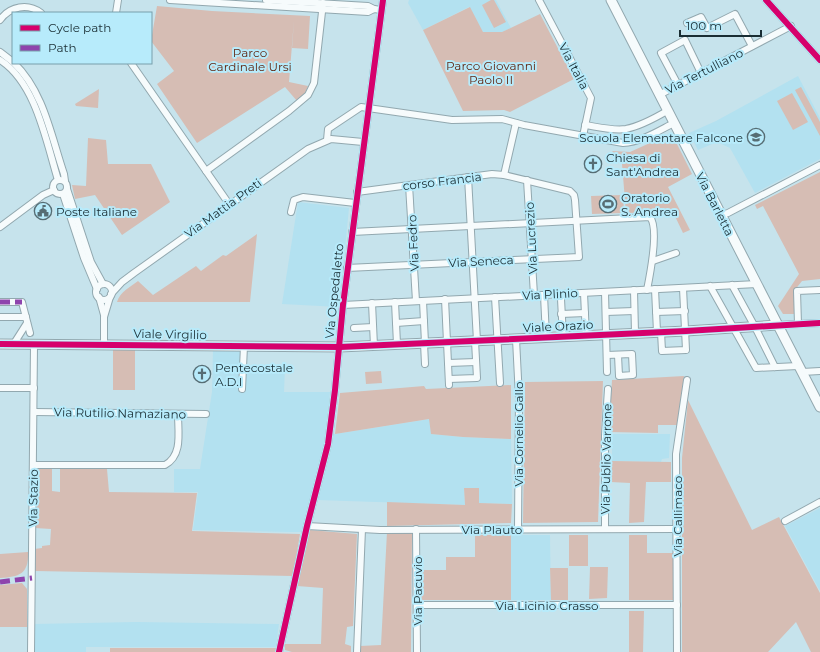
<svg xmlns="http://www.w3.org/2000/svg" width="820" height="652" font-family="Montserrat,sans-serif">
  <rect width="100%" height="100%" fill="#c6e3ec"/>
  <g fill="#b3e1f0">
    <polygon points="409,0 496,0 511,28 502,32 483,32 469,7 423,30 408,3"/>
    <polygon points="798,76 820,118 820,159 755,193 730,148 717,142 698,150 689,133 716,121"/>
    <polygon points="298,202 349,208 341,290 334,290 333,298 340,299 339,307 282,304"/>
    <polygon points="213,350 243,351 242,367 285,368 284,392 330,392 327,432 335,434 430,419 431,434 463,437 511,439 512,504 478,503 479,488 464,488 465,505 317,500 310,530 302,532 291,532 193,530 198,492 174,492 174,469 200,469 212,392"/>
    <polygon points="612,434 670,434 669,458 662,459 661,462 612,461"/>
    <polygon points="820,508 820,591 785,526"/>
    <polygon points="511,535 550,535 551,600 511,600"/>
    <polygon points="136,622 279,624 276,647 86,647 86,652 34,652 34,624"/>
  </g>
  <g fill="#d6bdb4">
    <polygon points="491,0 494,0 506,22 494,28 482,5"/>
    <polygon points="157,6 212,11 310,16 308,49 292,48 294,20 289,82 308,86 304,95 297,101 285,87 197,143 157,84 174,71 151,41"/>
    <polygon points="470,7 483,32 502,32 540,14 574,79 510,112 504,110 463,111 423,30"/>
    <polygon points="801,87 820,122 820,136 795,90"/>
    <polygon points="99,89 98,108 76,106 75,104"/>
    <polygon points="792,93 808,122 793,130 777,101"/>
    <polygon points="88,138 106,140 108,164 151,164 170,202 122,235 95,195 75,199 72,185 86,186"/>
    <polygon points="661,138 677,144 692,174 668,187 690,230 683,233 673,212 626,213 622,164 618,157 612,151 630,152"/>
    <polygon points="820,172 820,279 802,281 794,291 795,314 783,314 778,306 799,274 763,206 757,209 755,205"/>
    <polygon points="623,195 624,213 592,214 591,196"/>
    <path d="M 257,234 L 250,302 L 117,302 C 120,292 130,287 138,281 L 153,295 L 196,266 L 201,271 L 223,255 L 226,256 Z"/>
    <rect x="113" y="349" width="22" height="41"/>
    <polygon points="381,371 382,383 366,384 365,372"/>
    <polygon points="684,376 677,425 658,425 658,433 609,432 612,380"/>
    <polygon points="603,381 598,522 523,523 525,382"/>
    <polygon points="511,385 511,439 463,437 431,434 429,419 335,434 340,393 424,386 426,389"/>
    <polygon points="688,400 752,530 779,517 820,593 820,652 811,652 796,622 768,652 682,652 682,458"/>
    <polygon points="612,461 671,462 671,482 646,482 644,522 629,523 630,483 611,482"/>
    <polygon points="60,468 107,469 109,492 197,493 192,531 300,534 293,576 35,571 34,549 42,548 42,546 50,545 51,529 35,528 35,469 52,469 52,491 60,492"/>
    <polygon points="464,488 479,488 479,503 512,504 511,523 387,526 387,502 465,505"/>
    <polygon points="310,530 357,534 353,626 347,627 345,644 351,646 351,652 292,652 285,650 285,644 321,644 323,588 297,586"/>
    <polygon points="387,532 412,533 411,652 360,652 360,646 381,645"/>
    <polygon points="475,535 511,535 511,600 421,600 422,570 446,570 446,557 475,557"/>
    <rect x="569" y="535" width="19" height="31"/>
    <polygon points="629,535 647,535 647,553 673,553 673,600 629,600"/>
    <path d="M 28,552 C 29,574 19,577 0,578 L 0,554 Z"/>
    <polygon points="590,567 608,567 607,598 589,599"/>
    <polygon points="550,568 568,568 568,600 551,600"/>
    <polygon points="22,583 27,589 27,627 0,627 0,585"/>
    <polygon points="629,611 644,611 643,652 629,652"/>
    <polygon points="110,648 276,648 275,652 110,652"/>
  </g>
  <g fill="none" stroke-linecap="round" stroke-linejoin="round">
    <defs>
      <g id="street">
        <polyline points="170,0 368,12 374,9 381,10"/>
        <polyline points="266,0 368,6 374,9"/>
        <polyline points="539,0 591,98 583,136"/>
        <polyline points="766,0 820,60"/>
        <polyline points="116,13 118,0"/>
        <path d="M 0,20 C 10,6 28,3 41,13"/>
        <polyline points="687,23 701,17 707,28 735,14 752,46"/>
        <polyline points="0,52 13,62"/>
        <path d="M 0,60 C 36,83 46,141 58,180"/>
        <path d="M 14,63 C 44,92 51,136 64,174 L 65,181"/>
        <polyline points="131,63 229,204"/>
        <polyline points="678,85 661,53 685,40 701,73"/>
        <polyline points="659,95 791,26"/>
        <path d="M 585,125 C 598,127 613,131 626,129 C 641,126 655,118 667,111"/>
        <path d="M 327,140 L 328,129 L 361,107 L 452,120 L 502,119 L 524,125 L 623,143 C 641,142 658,131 674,123"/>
        <polyline points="206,171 289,111 308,95 314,83 323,3"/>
        <polyline points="504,175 516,123"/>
        <polyline points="468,177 477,341"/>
        <circle cx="60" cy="187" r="7"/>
        <polyline points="527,180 534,295"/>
        <polyline points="409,185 416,301"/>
        <polyline points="67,189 91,262 103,284"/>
        <polyline points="63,194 84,258 97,289"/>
        <polyline points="291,212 294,200 303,197 355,203"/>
        <polyline points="721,215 728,213 820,165"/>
        <polyline points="0,227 43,195 54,190"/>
        <path d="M 352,232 L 650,217 C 659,228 650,275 647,290"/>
        <polyline points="653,261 676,253"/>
        <polyline points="347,268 579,257 575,200 574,195 570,191 504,175 492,174 357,192"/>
        <circle cx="104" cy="292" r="8"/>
        <polyline points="732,285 755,327 775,367"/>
        <polyline points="710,286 756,368 798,366"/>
        <polyline points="655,289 657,332"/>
        <polyline points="634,290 635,333"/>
        <polyline points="605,292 607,372"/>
        <polyline points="584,293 586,336"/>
        <polyline points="111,294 122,282 134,273 308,149 331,139 363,142"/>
        <polyline points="544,295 546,337"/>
        <polyline points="99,297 104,315"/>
        <polyline points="495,297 500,383"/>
        <polyline points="445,299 449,385"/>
        <polyline points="561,299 563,337"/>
        <polyline points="423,301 425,343"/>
        <polyline points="0,302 22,302 30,333"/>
        <polyline points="395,302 397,344"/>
        <polyline points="372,303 374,346"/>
        <polyline points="343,305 757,284"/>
        <polyline points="606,312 634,311"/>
        <polyline points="656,312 685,311"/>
        <polyline points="561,314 585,313"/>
        <polyline points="0,317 26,317"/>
        <polyline points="396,323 424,321"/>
        <polyline points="798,324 797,291 820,290"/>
        <polyline points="778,325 820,323"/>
        <polyline points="354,328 373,327"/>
        <polyline points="661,332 662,351 686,350 683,288"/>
        <polyline points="516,339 519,398 518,529"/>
        <polyline points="424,343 425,364"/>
        <polyline points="13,345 27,323"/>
        <polyline points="104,345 104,317 110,297"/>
        <polyline points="607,355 632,354 633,375 619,376 618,355"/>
        <polyline points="448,363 476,362"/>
        <polyline points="802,372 820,371"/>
        <polyline points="449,379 477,378 475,341"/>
        <polyline points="0,388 34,388"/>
        <polyline points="242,389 244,346"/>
        <polyline points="34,412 206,414"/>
        <path d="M 33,465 L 165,465 C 183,455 178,432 178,414"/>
        <polyline points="785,521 820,502"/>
        <polyline points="307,526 380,530 677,529"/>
        <polyline points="416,529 417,652"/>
        <polyline points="605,529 605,435 608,389"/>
        <polyline points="417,605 677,605"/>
        <polyline points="31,652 34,345"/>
        <polyline points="279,652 307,526 328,444 335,390 343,305 383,0"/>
        <polyline points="357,652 362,529"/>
        <polyline points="677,652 676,454 687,380"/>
      </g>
      <g id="secondary">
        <polyline points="611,0 820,407"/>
        <polyline points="0,344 340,347 686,331 778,325"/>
      </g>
    </defs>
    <use href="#street" stroke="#92a8af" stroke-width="8"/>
    <use href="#secondary" stroke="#92a8af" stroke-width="11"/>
    <use href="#street" stroke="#f6fbfc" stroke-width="6"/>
    <use href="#secondary" stroke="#f6fbfc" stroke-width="9"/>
    <g stroke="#8e44ad" stroke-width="5" stroke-dasharray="10 5" stroke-linecap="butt">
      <polyline points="0,302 22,302"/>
      <polyline points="0,582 32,578"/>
    </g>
    <defs>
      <g id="cycleway">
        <polyline points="766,0 820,60"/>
        <polyline points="0,344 340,347 686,331 820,323"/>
        <polyline points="279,652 307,526 328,444 335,390 343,305 383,0"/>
      </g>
    </defs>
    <use href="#cycleway" stroke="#b7ebfb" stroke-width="8"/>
    <use href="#cycleway" stroke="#d6006c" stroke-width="6"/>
  </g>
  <defs>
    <symbol id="school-ring" viewBox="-11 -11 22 22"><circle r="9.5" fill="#b7ebfb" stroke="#566d74" stroke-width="1.5"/><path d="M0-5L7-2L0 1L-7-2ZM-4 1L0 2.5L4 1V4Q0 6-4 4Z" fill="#566d74"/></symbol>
    <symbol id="church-ring" viewBox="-11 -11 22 22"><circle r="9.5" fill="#b7ebfb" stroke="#566d74" stroke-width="1.5"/><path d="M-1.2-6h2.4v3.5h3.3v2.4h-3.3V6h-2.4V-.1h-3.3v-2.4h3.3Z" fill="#566d74"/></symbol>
    <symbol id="stadium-ring" viewBox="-11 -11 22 22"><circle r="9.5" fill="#b7ebfb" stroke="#566d74" stroke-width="1.5"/><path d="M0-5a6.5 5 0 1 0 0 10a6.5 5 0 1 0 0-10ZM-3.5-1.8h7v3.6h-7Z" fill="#566d74"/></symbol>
    <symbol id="civic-ring" viewBox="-11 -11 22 22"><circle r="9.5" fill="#b7ebfb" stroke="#566d74" stroke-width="1.5"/><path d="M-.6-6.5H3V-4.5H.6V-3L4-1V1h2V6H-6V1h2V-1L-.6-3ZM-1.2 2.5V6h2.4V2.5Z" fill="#566d74"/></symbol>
  </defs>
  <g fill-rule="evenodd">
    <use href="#school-ring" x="746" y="127" width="20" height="20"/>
    <use href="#church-ring" x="583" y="154" width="20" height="20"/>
    <use href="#stadium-ring" x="598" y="194" width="20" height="20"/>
    <use href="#civic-ring" x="33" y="201" width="20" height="20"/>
    <use href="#church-ring" x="192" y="364" width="20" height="20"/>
  </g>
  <g text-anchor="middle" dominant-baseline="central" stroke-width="4" stroke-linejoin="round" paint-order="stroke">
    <g font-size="12" fill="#612713" stroke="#b7ebfb">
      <text x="250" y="52">Parco<tspan x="250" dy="14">Cardinale Ursi</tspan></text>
      <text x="491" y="65">Parco Giovanni<tspan x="491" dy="14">Paolo II</tspan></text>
    </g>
    <g font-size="12" fill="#192d33" stroke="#b7ebfb">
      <text transform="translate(574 66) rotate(62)">Via Italia</text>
      <text transform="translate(704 71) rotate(-27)">Via Tertulliano</text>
      <text transform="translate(442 181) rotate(-7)">corso Francia</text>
      <text transform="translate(715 204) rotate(63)">Via Barletta</text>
      <text transform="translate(223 208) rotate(-36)">Via Mattia Preti</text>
      <text transform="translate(531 238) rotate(-93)">Via Lucrezio</text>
      <text transform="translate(413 243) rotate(-93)">Via Fedro</text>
      <text transform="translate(481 261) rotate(-3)">Via Seneca</text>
      <text transform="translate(334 291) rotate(-84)">Via Ospedaletto</text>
      <text transform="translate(550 294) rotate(-3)">Via Plinio</text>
      <text transform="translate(558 326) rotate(-3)">Viale Orazio</text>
      <text transform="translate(170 334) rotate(1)">Viale Virgilio</text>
      <text transform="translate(120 413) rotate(1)">Via Rutilio Namaziano</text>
      <text transform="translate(518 434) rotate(-90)">Via Cornelio Gallo</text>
      <text transform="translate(606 459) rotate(-89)">Via Publio Varrone</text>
      <text transform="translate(33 498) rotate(-89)">Via Stazio</text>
      <text transform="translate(677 516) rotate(-90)">Via Callimaco</text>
      <text x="492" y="529">Via Plauto</text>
      <text transform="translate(417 591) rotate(-90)">Via Pacuvio</text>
      <text x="547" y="605">Via Licinio Crasso</text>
    </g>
    <g font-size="12" fill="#192d33" stroke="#b7ebfb" text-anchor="start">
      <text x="743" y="137" text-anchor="end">Scuola Elementare Falcone</text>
      <text x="606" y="157">Chiesa di<tspan x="606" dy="14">Sant'Andrea</tspan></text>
      <text x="621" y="197">Oratorio<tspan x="621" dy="14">S. Andrea</tspan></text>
      <text x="56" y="211">Poste Italiane</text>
      <text x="215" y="367">Pentecostale<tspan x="215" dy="14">A.D.I</tspan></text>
    </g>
  </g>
  <rect x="12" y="12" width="140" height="52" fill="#b7ebfb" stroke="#789fab"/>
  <rect x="20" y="25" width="20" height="6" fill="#d6006c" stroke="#789fab"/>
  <text x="48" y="32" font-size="12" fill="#192d33">Cycle path</text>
  <rect x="20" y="45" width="20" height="6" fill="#8e44ad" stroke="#789fab"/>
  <text x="48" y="52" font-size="12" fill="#192d33">Path</text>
  <path d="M680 30v6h81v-6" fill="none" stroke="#192d33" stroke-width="2"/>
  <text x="686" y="30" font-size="12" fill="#192d33" stroke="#b7ebfb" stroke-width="3" paint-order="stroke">100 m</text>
</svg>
